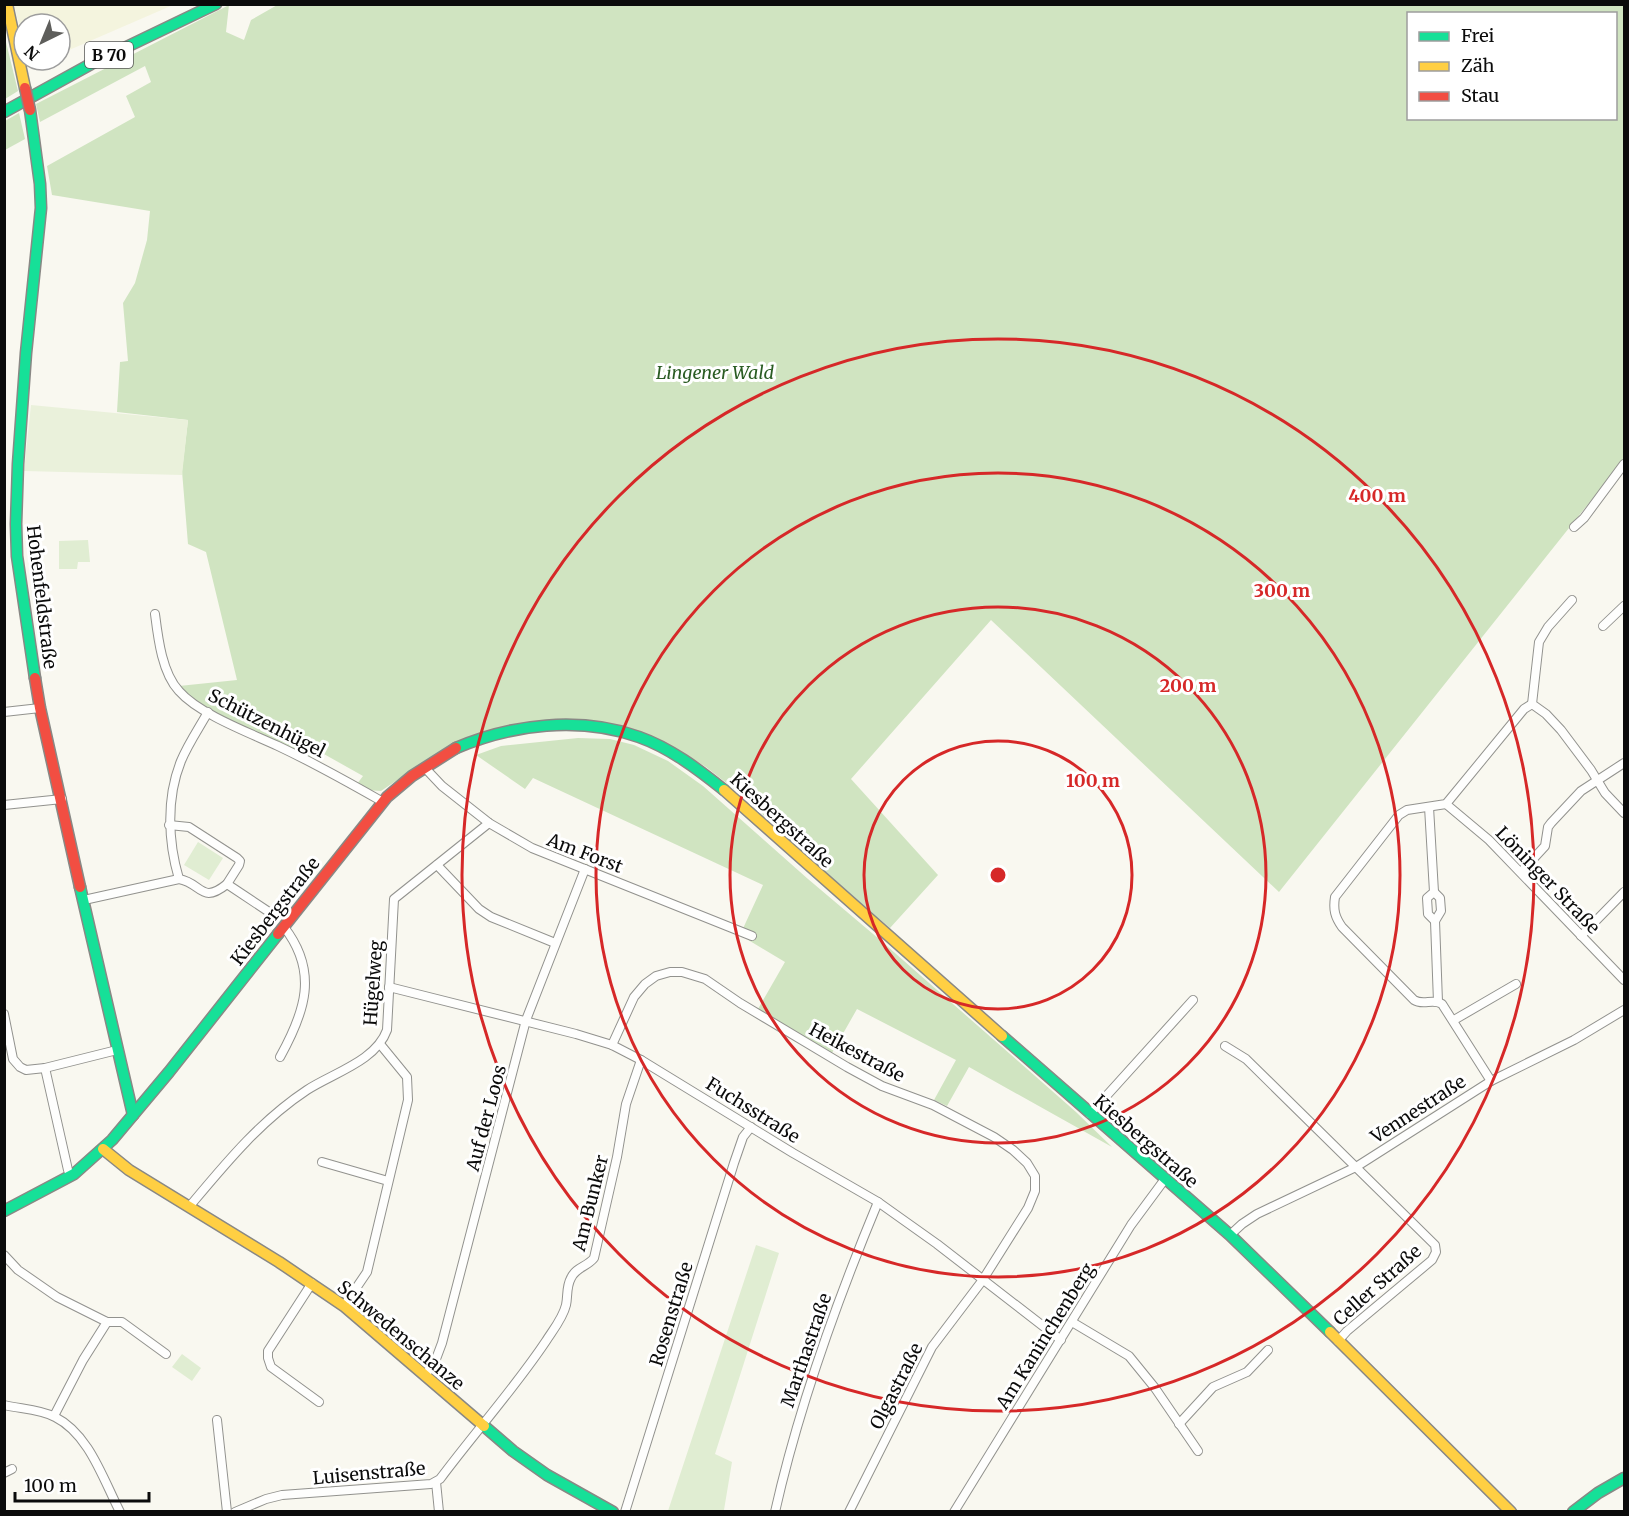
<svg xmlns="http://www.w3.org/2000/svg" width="1629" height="1516" font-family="Merriweather,serif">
  <rect width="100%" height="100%" fill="#f9f8f0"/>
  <polygon fill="#f4f4de" points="14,5 14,4 173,5 60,54 60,24 24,24 24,43"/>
  <g fill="#e0edd2">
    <polygon points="88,540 90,562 78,562 77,569 59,569 59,541"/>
    <polygon points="198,842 223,858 209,880 184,865"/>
    <polygon points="756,1245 779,1253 715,1454 732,1462 724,1510 728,1511 668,1511"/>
    <polygon points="182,1354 201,1368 192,1381 172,1367"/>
  </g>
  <g fill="#d0e4c1" fill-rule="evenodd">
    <path d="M 279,4 L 1624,5 L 1624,459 L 1279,892 L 991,620 L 851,779 L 938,875 L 890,928 L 798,848 L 743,796 L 706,767 L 672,746 L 639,732 L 602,724 L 495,732 L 421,764 L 381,791 L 367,790 L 357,784 L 363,776 L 315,749 L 311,757 L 222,718 L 187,698 L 179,686 L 237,680 L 206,552 L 188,544 L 182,471 L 188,420 L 117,412 L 120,362 L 128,361 L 123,303 L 135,283 L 147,240 L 150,211 L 52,195 L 47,166 L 135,117 L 126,96 L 151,82 L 145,66 L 40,122 L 36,104 L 229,5 L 226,32 L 244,40 L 251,20 ZM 1408,14 L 1616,14 L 1616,118 L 1408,118 Z"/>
    <polygon points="5,38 18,91 5,99 4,99"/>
    <polygon points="19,113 25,139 5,150 5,121"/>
    <polygon points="578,738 610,739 634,745 668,761 703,786 808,879 879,939 1076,1112 1112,1147 969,1067 947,1106 934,1100 956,1060 857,1009 832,1053 758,1009 785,962 740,935 763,885 533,778 525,789 476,755 501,746"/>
  </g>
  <polygon fill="#eaf1db" points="31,405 188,420 182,475 24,471"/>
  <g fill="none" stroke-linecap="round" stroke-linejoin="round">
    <defs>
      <g id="street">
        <polyline points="1574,527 1584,518 1624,464"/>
        <polyline points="1572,600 1548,627 1539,642 1532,704 1546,714 1561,730 1591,770 1605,793 1624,813"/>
        <path d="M 155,614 C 158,638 162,673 179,691 C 199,714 250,733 278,746 C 314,763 348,782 383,802"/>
        <polyline points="1603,626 1624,606"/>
        <polyline points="4,712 40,708"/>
        <polyline points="425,768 442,786 489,823 532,848 752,936"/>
        <polyline points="1446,804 1489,840 1624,980"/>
        <polyline points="4,805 62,799"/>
        <polyline points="1429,807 1434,892 1427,898 1428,914 1435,921"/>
        <polyline points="169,825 189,827 237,858 240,861 239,865 227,884"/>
        <polyline points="437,865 479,909 491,917 555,943"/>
        <polyline points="1521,872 1545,846 1548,827 1551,823 1581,791 1624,763"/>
        <path d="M 179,879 C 168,842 166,798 181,761 C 188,744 199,728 208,712"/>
        <polyline points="1434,892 1440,898 1441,911 1435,921 1438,1002"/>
        <path d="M 84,900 L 179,879 C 202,883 201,905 227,884 L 269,912"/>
        <polyline points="1581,936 1624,892"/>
        <polyline points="389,987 576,1034 612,1045 641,1060 793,1153 878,1202 937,1244 1061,1340"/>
        <polyline points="4,1014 13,1059 20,1067 26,1070 45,1068 117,1050"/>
        <polyline points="1454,1020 1516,984"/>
        <polyline points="612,1045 634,997 645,984 656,976 670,972 682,972 705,979 740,1003 847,1067 882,1086 933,1105 994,1137 1013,1150 1027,1163 1035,1176 1035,1191 1028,1208 982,1281 932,1347 849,1512"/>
        <polyline points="1225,1046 1246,1059 1435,1245 1436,1252 1432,1260 1347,1331 1338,1341"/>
        <path d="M 280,1057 C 305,1012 319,972 284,927"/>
        <polyline points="45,1068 68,1170"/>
        <path d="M 1491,1081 L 1442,1004 C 1433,998 1423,1006 1414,1000 L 1342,927 C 1335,917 1333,910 1335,897 L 1399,815 L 1407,810 L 1446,804 L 1524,709 L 1532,704"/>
        <polyline points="1090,1114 1193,1000"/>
        <polyline points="322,1162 388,1181"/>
        <path d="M 189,1207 C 225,1164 260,1121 307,1090 C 333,1073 376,1061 387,1030 L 394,899 L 489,823"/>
        <polyline points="1230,1235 1242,1224 1257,1214 1356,1167 1491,1081 1574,1040 1624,1010"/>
        <polyline points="4,1255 18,1270 57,1297 107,1322 122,1322 166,1354"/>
        <polyline points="312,1283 268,1351 268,1358 271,1367 319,1402"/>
        <polyline points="344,1306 367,1272 408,1100 407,1077 380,1044"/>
        <polyline points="1072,1322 1129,1356 1155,1388 1198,1451"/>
        <polyline points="425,1376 436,1359 442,1343 526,1020 585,869"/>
        <path d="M 4,1405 C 21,1409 40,1409 55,1417 C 89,1434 103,1479 120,1512"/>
        <polyline points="54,1416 83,1360 107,1322"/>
        <polyline points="217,1420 227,1512"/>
        <polyline points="1179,1424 1213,1387 1247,1372 1268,1350"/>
        <polyline points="4,1473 12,1469"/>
        <polyline points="436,1482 439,1512"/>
        <path d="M 235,1512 L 266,1499 L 282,1495 L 431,1484 L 440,1479 C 475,1432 514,1389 546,1341 C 553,1330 563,1318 566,1305 C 568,1296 566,1287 571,1278 C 576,1267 587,1267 594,1258 L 617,1157 L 626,1104 L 641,1060"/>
        <polyline points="625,1512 734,1163 743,1137 751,1127"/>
        <path d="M 775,1512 C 799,1405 836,1303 878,1202"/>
        <polyline points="954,1512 1131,1225 1165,1179"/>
      </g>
      <g id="fast">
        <polyline points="30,110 40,184 41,208 26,353 18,464 16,524 17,556 35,678"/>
        <polyline points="4,112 91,64 216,4"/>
        <path d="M 456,748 C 512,724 580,716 639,737 C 670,748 698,769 724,790"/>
        <polyline points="80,887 133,1115"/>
        <polyline points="1002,1036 1230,1235 1330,1332"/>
        <polyline points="4,1211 74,1174 112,1140 169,1072 278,934"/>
        <polyline points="484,1426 513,1451 547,1475 613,1512"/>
        <polyline points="1573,1512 1598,1493 1624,1478"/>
      </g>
      <g id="slow">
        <polyline points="7,4 25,88"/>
        <polyline points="724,790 1002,1036"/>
        <polyline points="103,1149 129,1170 279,1262 344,1306 484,1426"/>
        <polyline points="1330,1332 1511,1512"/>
      </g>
      <g id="jam">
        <polyline points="35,678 40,708 80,887"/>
        <polyline points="278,934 387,797 412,776 456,748"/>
      </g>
    </defs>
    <use href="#street" stroke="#92928e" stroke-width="10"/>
    <use href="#fast" stroke="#898885" stroke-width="13"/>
    <use href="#slow" stroke="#898885" stroke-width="13"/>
    <use href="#jam" stroke="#898885" stroke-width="13"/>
    <use href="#street" stroke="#fefefd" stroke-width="8"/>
    <use href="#fast" stroke="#16e098" stroke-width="10"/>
    <use href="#slow" stroke="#ffcf43" stroke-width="10"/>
    <use href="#jam" stroke="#f24e42" stroke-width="10"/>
    <defs>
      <polyline id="jam-bridge" points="25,88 30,110"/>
    </defs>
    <use href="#jam-bridge" stroke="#898885" stroke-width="13" stroke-linecap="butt"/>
    <use href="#jam-bridge" stroke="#f24e42" stroke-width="10"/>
  </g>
  <g fill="none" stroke="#d62828" stroke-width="3">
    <circle cx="998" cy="875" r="134"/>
    <circle cx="998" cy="875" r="268"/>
    <circle cx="998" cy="875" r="402"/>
    <circle cx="998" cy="875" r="536"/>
  </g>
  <g text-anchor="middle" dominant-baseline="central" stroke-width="6" stroke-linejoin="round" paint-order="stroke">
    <rect fill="#fff" stroke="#545454" stroke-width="1.5" x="85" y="42" width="48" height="26" rx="4.5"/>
    <g font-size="16" font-weight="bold" fill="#0b0b0b">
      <text x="109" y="55">B 70</text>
    </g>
    <g font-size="18" font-style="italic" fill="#2a5c23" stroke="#fff">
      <text x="715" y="372">Lingener Wald</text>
    </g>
    <g font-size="18" fill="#0b0b0b" stroke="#fff">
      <text transform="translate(42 597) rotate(83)">Hohenfeldstraße</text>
      <text transform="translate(267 723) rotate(27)">Schützenhügel</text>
      <text transform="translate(782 820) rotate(42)">Kiesbergstraße</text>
      <text transform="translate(585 853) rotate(21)">Am Forst</text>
      <text transform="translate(1548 880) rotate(46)">Löninger Straße</text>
      <text transform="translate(275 911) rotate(-52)">Kiesbergstraße</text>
      <text transform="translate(373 983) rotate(-86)">Hügelweg</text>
      <text transform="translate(857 1052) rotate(28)">Heikestraße</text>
      <text transform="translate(1418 1109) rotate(-33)">Vennestraße</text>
      <text transform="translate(753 1110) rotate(32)">Fuchsstraße</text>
      <text transform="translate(486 1118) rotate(-75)">Auf der Loos</text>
      <text transform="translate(1146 1141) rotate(41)">Kiesbergstraße</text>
      <text transform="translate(590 1203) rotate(-76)">Am Bunker</text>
      <text transform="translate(1377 1285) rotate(-42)">Celler Straße</text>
      <text transform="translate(671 1314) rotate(-73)">Rosenstraße</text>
      <text transform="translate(401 1335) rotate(40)">Schwedenschanze</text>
      <text transform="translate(1045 1336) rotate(-58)">Am Kaninchenberg</text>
      <text transform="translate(806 1350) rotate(-71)">Marthastraße</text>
      <text transform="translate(896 1386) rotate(-63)">Olgastraße</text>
      <text transform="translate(369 1473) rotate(-5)">Luisenstraße</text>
    </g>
  </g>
  <circle cx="998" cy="875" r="9" fill="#d62828" stroke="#fff" stroke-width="3"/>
  <g font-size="18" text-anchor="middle" font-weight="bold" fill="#d62828" stroke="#fff" stroke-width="6" stroke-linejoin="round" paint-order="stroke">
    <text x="1377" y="502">400 m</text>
    <text x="1282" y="597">300 m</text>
    <text x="1188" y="692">200 m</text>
    <text x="1093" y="787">100 m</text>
  </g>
  <rect width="1629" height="1516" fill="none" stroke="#0b0b0b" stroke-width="12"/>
  <rect x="1407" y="12" width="210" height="108" fill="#ffffff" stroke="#9d9d9d" stroke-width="1.5"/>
  <rect x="1419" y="32" width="30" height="9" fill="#16e098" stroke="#9d9d9d" stroke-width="1.5"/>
  <text x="1461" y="42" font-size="18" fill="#0b0b0b">Frei</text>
  <rect x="1419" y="62" width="30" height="9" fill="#ffcf43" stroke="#9d9d9d" stroke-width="1.5"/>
  <text x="1461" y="72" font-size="18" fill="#0b0b0b">Zäh</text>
  <rect x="1419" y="92" width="30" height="9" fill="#f24e42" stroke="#9d9d9d" stroke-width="1.5"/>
  <text x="1461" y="102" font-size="18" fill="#0b0b0b">Stau</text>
  <g transform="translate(42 42) rotate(223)"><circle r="28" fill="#ffffff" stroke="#9d9d9d" stroke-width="1.5"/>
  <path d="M0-4.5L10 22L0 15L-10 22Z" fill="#5e5e5b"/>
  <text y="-9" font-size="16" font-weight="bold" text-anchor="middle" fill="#0b0b0b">N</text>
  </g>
  <path d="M15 1492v9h134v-9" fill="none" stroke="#0b0b0b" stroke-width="3"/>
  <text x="24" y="1492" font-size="18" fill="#0b0b0b" stroke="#ffffff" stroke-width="4.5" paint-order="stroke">100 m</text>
</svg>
